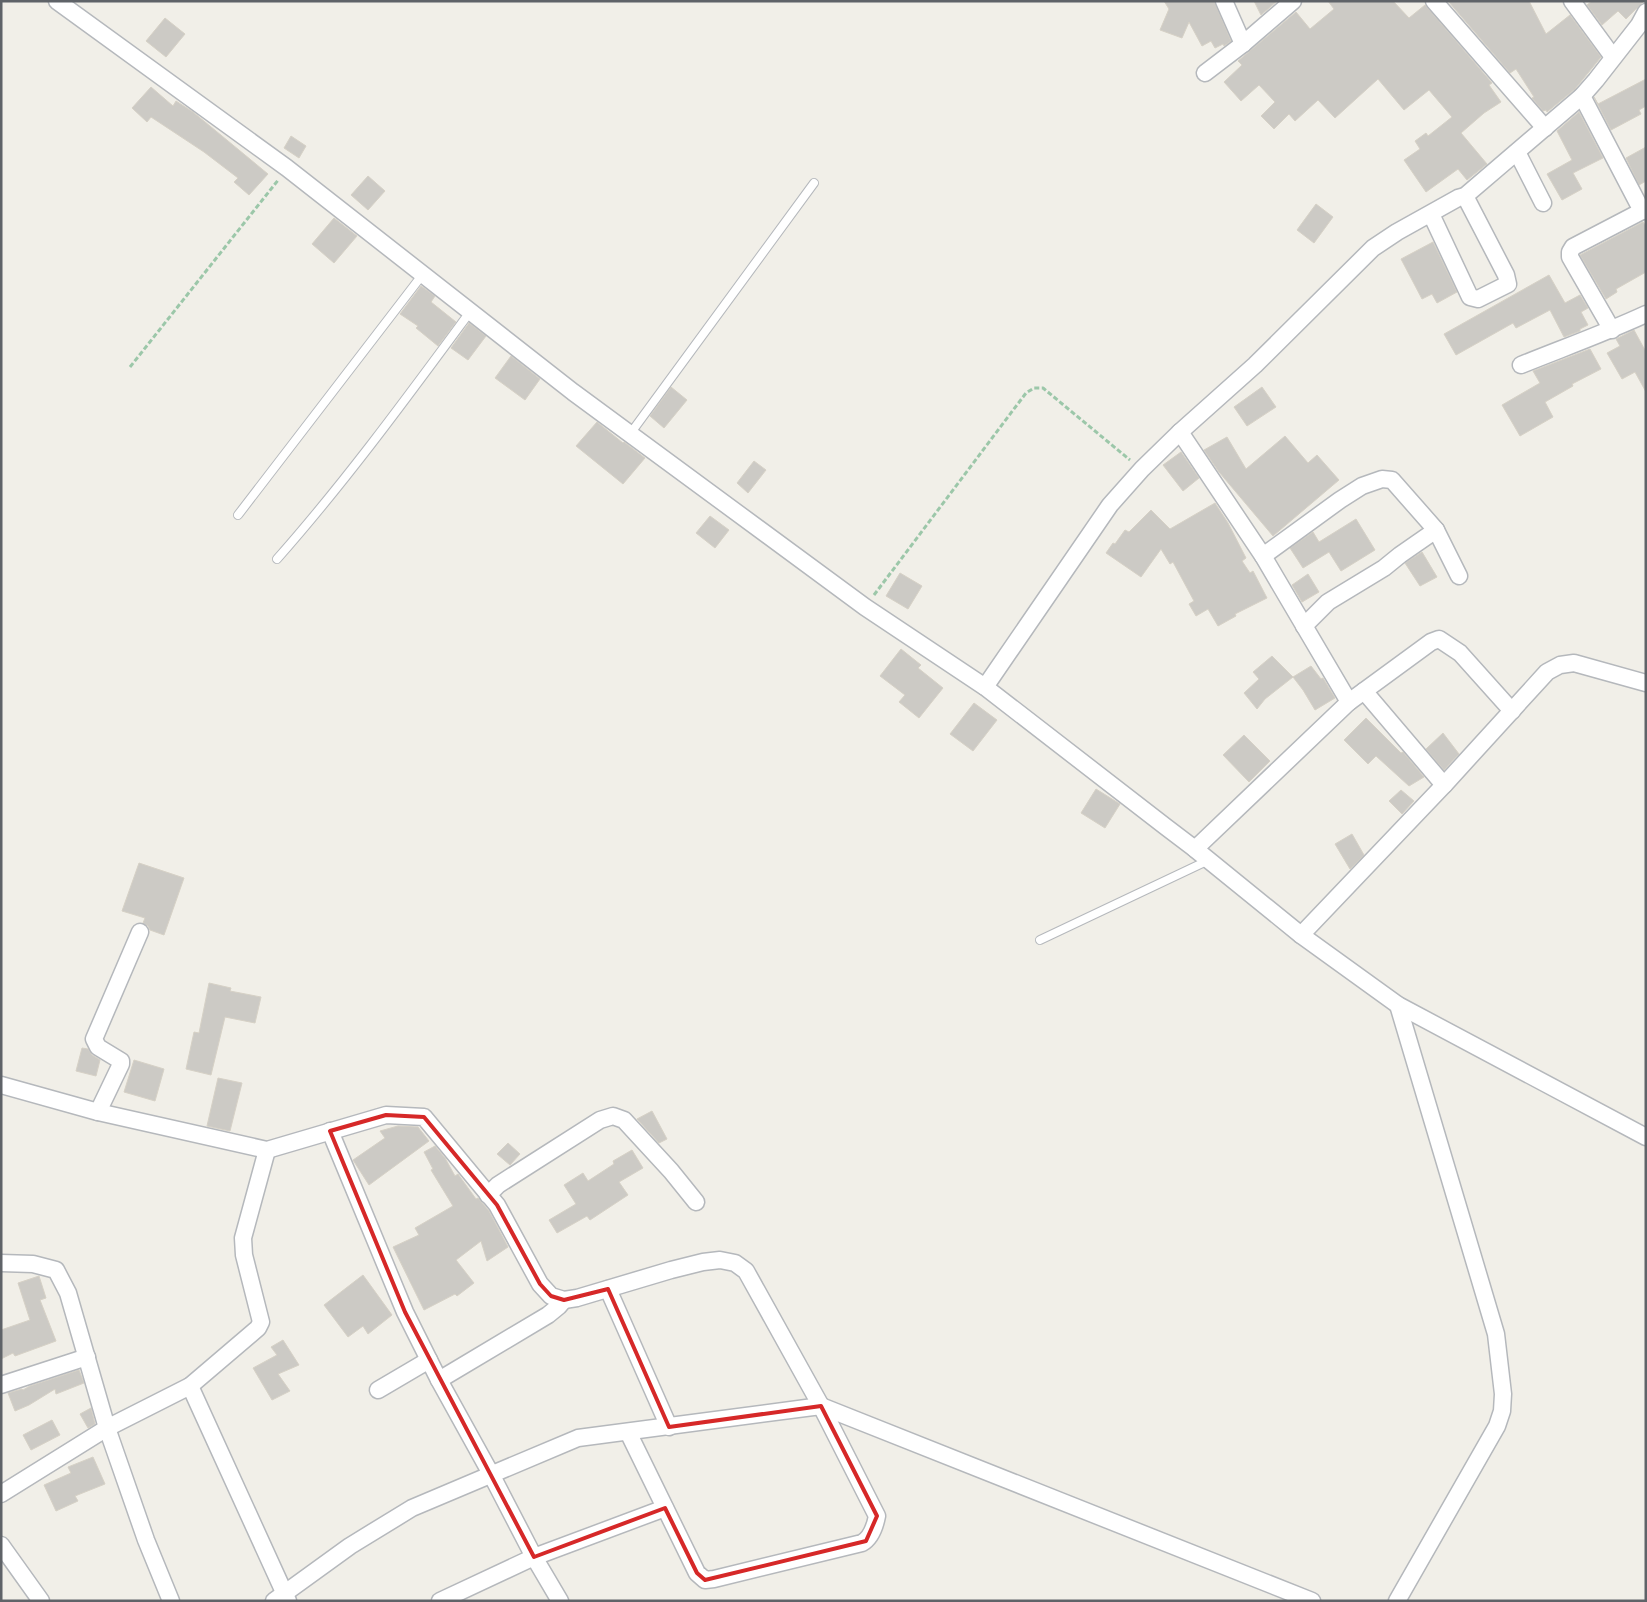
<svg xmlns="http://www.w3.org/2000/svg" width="1647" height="1602" font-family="'Varela Round',sans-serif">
  <rect width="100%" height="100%" fill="#f1efe8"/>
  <g fill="#cccac5" stroke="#d6d1c6">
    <polygon points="1164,1 1214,1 1231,41 1224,46 1223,44 1215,48 1211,41 1202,46 1189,22 1182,38 1160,30 1169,9"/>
    <polygon points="1254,1 1277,1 1261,15"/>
    <polygon points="1328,1 1393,1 1409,18 1425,5 1492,83 1489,85 1501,102 1484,113 1461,133 1487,164 1467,180 1458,169 1426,192 1404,160 1420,149 1415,141 1426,133 1428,136 1452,117 1429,90 1404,110 1378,79 1335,118 1318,100 1295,121 1289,114 1274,129 1261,116 1275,102 1259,85 1241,101 1224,82 1242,65 1238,61 1296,12 1310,29 1334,9"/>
    <polygon points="1448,1 1529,1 1546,34 1570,15 1601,57 1575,89 1547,112 1546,110 1543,111 1532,98 1534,97 1516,69 1510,73"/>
    <polygon points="1592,1 1644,1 1626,19 1618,11 1602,25 1587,5"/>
    <polygon points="165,18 185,34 166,57 146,41"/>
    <polygon points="1646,79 1646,106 1639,110 1641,114 1611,130 1594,97 1598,104"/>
    <polygon points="151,87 173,106 176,101 193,112 268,174 249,195 234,182 238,178 204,152 151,117 147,122 132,108"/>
    <polygon points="1579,112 1603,158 1573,173 1582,189 1562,200 1547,174 1572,160 1557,131"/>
    <polygon points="291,136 306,146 299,158 284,148"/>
    <polygon points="1646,147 1646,181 1639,185 1626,158"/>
    <polygon points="368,176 385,191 368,210 351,195"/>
    <polygon points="1316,204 1333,217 1314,243 1297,230"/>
    <polygon points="334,218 357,236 334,263 312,244"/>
    <polygon points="1643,222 1646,226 1646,272 1616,289 1617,292 1606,299 1580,255"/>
    <polygon points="1433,242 1457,292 1437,303 1432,294 1422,299 1401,259"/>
    <polygon points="1549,275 1565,303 1580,295 1588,308 1581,312 1588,325 1580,329 1580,331 1564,337 1550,310 1516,328 1513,323 1456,355 1444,334"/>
    <polygon points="421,286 435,296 431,302 456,322 438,346 416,328 418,326 400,314"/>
    <polygon points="469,323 486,336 468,360 451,348"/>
    <polygon points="1634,330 1646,352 1646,392 1635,372 1622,379 1607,353 1620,346 1616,339"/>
    <polygon points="1590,349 1601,369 1572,384 1573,386 1545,402 1553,417 1520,436 1502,405 1540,383 1533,371"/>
    <polygon points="511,356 540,379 525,400 495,378"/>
    <polygon points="671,387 687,400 664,428 650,416"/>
    <polygon points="1262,387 1276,407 1247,426 1234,407"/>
    <polygon points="597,422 623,443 624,442 645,458 623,484 576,446"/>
    <polygon points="1285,436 1308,463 1317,455 1339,480 1273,536 1219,472 1204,450 1227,437 1246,469"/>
    <polygon points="1181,452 1199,478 1183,491 1163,465"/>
    <polygon points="754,461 766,470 748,493 737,483"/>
    <polygon points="1215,503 1228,523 1246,558 1242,561 1250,573 1253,571 1267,598 1235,614 1236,616 1218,626 1208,609 1196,616 1189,604 1194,601 1173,562 1170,564 1161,549 1141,577 1106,553 1113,543 1115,544 1125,530 1129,532 1151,510 1170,529"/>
    <polygon points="710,516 729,530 715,548 696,533"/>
    <polygon points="1356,519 1375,550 1341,571 1329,552 1303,568 1290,548 1313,532 1319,542"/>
    <polygon points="1422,552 1437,577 1420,586 1405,563"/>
    <polygon points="900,573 922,586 908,609 886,596"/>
    <polygon points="1308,574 1319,592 1302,602 1292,585"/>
    <polygon points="901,649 921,665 918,668 943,688 919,718 899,702 905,695 880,676"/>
    <polygon points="1272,656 1293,677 1265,699 1257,709 1244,693 1259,679 1253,672"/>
    <polygon points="1311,666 1321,679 1323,678 1335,698 1315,710 1303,690 1293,677"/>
    <polygon points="974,703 997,720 973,751 950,734"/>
    <polygon points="1366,718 1401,753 1403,752 1424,777 1409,786 1376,756 1368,764 1344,740"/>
    <polygon points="1443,733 1459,754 1444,770 1426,749"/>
    <polygon points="1244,735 1270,761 1249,782 1223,755"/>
    <polygon points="1096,789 1120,804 1105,828 1081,813"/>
    <polygon points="1401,790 1414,801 1402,814 1389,801"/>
    <polygon points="1352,834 1364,855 1350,869 1335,844"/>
    <polygon points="139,863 184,878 164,935 150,930 148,926 143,923 145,918 122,911"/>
    <polygon points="209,983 231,988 230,991 261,997 255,1023 225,1017 211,1075 186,1069 194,1032 199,1033"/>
    <polygon points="82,1048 88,1049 92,1055 100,1060 96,1076 76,1071"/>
    <polygon points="134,1060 164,1069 155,1101 124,1092"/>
    <polygon points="218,1078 242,1083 230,1131 207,1126"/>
    <polygon points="652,1111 667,1139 659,1143 637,1119"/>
    <polygon points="398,1126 418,1127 429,1141 369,1185 353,1160 385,1138 380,1131"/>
    <polygon points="508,1143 520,1154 510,1165 497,1154"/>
    <polygon points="435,1146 445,1158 455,1176 458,1174 476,1199 478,1198 489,1211 508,1247 487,1261 481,1241 456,1260 474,1283 457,1296 455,1294 424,1310 393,1247 419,1235 415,1228 453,1206 431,1170 433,1169 424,1152"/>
    <polygon points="632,1150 643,1168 619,1182 628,1195 590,1220 587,1216 557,1233 549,1220 576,1204 564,1185 583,1173 588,1181 614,1164 613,1161"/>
    <polygon points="363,1275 392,1315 368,1334 363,1326 348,1337 324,1305"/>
    <polygon points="39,1276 46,1298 40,1300 56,1341 15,1356 13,1353 1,1359 1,1330 30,1320 18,1283"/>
    <polygon points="283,1340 299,1365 278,1374 290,1391 272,1400 253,1368 277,1355 271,1347"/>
    <polygon points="79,1370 84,1383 56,1394 55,1389 29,1405 15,1411 8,1393 22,1389 23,1390 30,1386"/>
    <polygon points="91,1408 95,1424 88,1428 80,1414"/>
    <polygon points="52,1420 60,1435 31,1450 23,1435"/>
    <polygon points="93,1457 105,1484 75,1496 78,1501 56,1511 44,1485 71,1473 68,1467"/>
  </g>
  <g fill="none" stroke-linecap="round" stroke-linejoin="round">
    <defs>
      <g id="lane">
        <polyline points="630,434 814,183"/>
        <polyline points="238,515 423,274"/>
        <path d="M 277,559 C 346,481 408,396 470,312"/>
        <polyline points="1040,940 1209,860"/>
      </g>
      <g id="street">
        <polyline points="57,1 287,168 573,392 865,607 985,687 1166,827 1195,849 1301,935 1398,1005 1646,1137"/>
        <polyline points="1224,1 1243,44"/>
        <polyline points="1434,1 1545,128"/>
        <polyline points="1572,1 1613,57"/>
        <polyline points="1205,73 1243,44 1293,1"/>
        <polyline points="1582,96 1642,211 1646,209"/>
        <polyline points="1517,152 1543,203"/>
        <polyline points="1431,214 1470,297 1478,299 1508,284 1506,275 1465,196"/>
        <polyline points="1612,330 1570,257 1570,252 1573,247 1642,211"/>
        <path d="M 1521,365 C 1563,348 1605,333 1646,314"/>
        <polyline points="1180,432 1263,556 1349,702"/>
        <polyline points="1263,556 1340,500 1362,486 1382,479 1392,480 1436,530 1459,576"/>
        <polyline points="1304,626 1328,602 1384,568 1400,555 1436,530"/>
        <polyline points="985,687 1110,505 1142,469 1180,432 1255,365 1373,248 1397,232 1458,198 1465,196 1582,96 1596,80 1639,25 1646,12"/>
        <polyline points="1364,691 1444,785"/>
        <polyline points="1195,849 1349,702 1431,642 1439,639 1460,653 1512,711"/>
        <polyline points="1301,935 1444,785 1547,672 1560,665 1574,663 1646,683"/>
        <path d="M 1,1085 L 98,1112 L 267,1150 L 386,1115 L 424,1117 L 497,1205 L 540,1284 L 551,1296 L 564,1300 L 577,1298 L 671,1270 L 703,1262 L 720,1260 L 735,1263 L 746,1271 L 821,1406 L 877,1516 C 875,1526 871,1538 862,1543 L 714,1579 L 705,1580 L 697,1573 L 628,1432"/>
        <polyline points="98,1112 121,1064 121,1061 98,1047 94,1039 140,932"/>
        <polyline points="330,1131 405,1312 439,1380 491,1474 534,1557 560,1601"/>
        <polyline points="488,1195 498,1185 600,1120 613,1116 624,1120 671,1171 696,1202"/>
        <polyline points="1,1263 33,1264 56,1270 68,1293 107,1428 146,1540 171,1601"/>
        <polyline points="608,1289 669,1427"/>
        <polyline points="439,1380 548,1315 559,1306 564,1300"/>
        <polyline points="1,1385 87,1357"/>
        <polyline points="190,1386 288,1601"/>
        <polyline points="378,1390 429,1360"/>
        <polyline points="1,1494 107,1428 190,1386 258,1328 261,1322 244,1255 243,1238 267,1150"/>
        <polyline points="1,1545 41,1601"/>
        <polyline points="274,1601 350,1546 412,1508 578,1438 821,1406 1312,1601"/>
        <polyline points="440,1601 534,1557 665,1508"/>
        <polyline points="1397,1601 1497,1426 1502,1411 1503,1394 1496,1334 1398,1005"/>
      </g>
    </defs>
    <use href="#lane" stroke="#b5b8bc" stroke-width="10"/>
    <use href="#street" stroke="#b5b8bc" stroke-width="19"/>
    <g stroke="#9cc7a9" stroke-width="3" stroke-dasharray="5 2.5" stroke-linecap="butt">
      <polyline points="130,367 279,179"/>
      <polyline points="874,595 1026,393 1034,388 1043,388 1130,460"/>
    </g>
    <use href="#lane" stroke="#fff" stroke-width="8"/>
    <use href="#street" stroke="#fff" stroke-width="16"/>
  </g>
  <path fill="none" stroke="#d62828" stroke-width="4" stroke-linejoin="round" d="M 386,1115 L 424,1117 L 497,1205 L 540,1284 L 551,1296 L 564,1300 L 608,1289 L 669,1427 L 821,1406 L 877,1516 L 866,1541 L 705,1580 L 697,1573 L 665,1508 L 534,1557 L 405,1312 L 330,1131 Z"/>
  <rect width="1647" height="1602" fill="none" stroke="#5f6368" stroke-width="5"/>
</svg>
